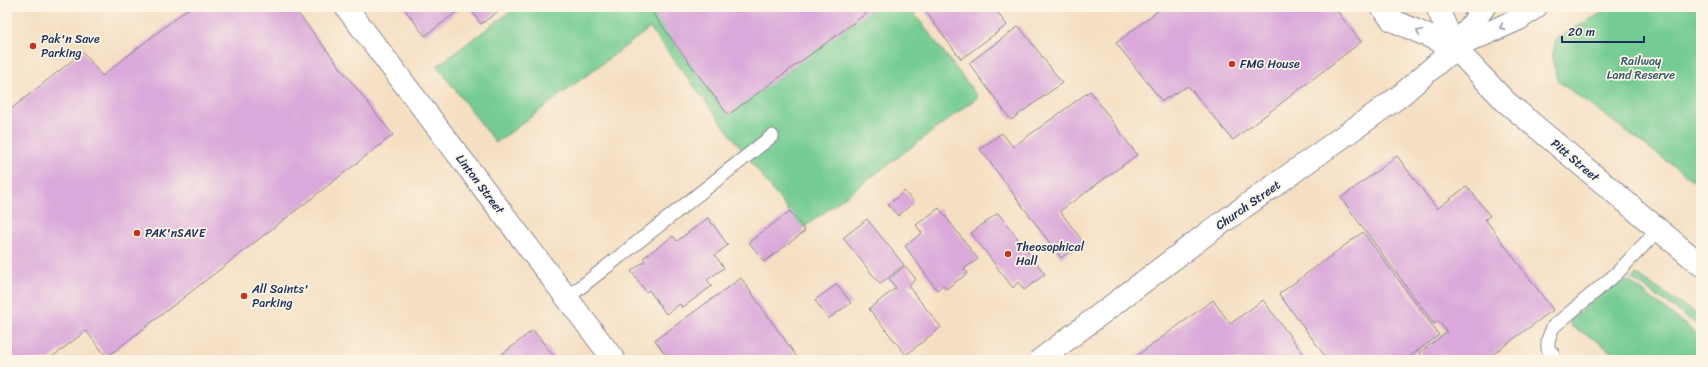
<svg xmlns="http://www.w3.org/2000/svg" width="1708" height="367" font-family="Sriracha,sans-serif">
  <rect width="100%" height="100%" fill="#fcf5e5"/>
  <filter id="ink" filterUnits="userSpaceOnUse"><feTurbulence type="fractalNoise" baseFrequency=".025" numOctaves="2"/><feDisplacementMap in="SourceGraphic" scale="8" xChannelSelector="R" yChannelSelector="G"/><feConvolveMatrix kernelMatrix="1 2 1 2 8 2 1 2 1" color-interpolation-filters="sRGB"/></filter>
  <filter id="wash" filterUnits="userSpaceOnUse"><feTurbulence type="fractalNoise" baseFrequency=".012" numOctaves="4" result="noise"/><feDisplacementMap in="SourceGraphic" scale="16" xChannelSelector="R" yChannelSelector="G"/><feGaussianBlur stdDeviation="0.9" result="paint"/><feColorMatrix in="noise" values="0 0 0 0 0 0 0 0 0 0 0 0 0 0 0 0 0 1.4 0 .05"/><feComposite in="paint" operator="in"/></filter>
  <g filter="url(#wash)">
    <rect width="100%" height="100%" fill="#f5dfc2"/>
    <g fill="#75cc92" stroke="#487e78">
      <polygon points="516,7 909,7 978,97 802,229 650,28 496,143 437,66"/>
      <polygon points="1612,7 1701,7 1701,186 1558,81 1552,58 1556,39"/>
      <polygon points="1636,274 1699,316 1701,318 1701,329 1695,323 1632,279"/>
      <polygon points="1629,281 1701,337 1701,360 1620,360 1599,342 1571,326 1570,320 1613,285"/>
    </g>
    <g id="blocks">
      <g fill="#daa8da">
        <polygon points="190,7 293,7 393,135 107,357 86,331 48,360 7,360 7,112 83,52 102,76"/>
        <polygon points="403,7 463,7 425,36"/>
        <polygon points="469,7 504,7 481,24"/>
        <polygon points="648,7 875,7 728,115"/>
        <polygon points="922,7 993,7 1007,25 961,59"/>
        <polygon points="1163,7 1334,7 1361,42 1233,140 1188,86 1162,101 1116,43"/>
        <polygon points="1019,26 1062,83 1011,120 969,63"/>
        <polygon points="1090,91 1137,155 1060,211 1083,242 1061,258 980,149 1002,133 1013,147"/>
        <polygon points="1397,156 1437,209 1467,186 1490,216 1485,219 1553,310 1485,360 1424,360 1419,353 1447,332 1438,321 1434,324 1341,198"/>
        <polygon points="904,191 914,202 898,216 888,205"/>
        <polygon points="939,208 978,259 964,269 968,273 946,289 943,285 937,290 905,246 922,233 916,225"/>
        <polygon points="790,211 805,231 764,262 749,242"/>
        <polygon points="998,213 1045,274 1024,290 1018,282 1013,288 971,233"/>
        <polygon points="708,218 728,245 715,255 724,268 707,280 712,286 682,308 680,304 666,314 649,290 646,292 631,271 645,261 643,258 673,236 677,241"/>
        <polygon points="867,219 904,265 880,284 843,238"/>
        <polygon points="1363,232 1439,335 1405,360 1328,360 1279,294"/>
        <polygon points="905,266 916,279 908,286 941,327 906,355 869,309 896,288 889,279"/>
        <polygon points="741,278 799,360 669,360 655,340"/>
        <polygon points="837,284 851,303 828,319 815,300"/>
        <polygon points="1213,300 1230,324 1263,300 1308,360 1131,360"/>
        <polygon points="533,330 557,360 495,360"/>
      </g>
    </g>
  </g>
  <g filter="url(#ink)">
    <use href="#blocks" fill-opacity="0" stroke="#888790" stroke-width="1"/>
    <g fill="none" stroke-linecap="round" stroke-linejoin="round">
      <defs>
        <g id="service">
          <polyline points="567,298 772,136"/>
          <polyline points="1553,354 1548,349 1548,340 1553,327 1616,274 1658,230"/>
        </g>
        <g id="minor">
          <polyline points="346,7 614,360"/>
          <polyline points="1456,47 1519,19 1536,7"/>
          <polyline points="1040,360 1209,232 1400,96 1455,48 1484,7"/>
        </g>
        <g id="secondary">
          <polyline points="1382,7 1392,20 1455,48"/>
          <polyline points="1437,7 1455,48 1505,101 1701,265"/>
        </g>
      </defs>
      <use href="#service" stroke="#888790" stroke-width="15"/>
      <use href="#minor" stroke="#888790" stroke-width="24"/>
      <use href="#secondary" stroke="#888790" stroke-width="24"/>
      <use href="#service" stroke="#fff" stroke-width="13"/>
      <use href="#minor" stroke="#fff" stroke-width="22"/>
      <use href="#secondary" stroke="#fff" stroke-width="22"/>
    </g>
    <defs><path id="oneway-chevron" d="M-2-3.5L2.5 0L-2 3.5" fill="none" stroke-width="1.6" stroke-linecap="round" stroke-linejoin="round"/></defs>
    <g stroke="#8d97ae">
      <use href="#oneway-chevron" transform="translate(1502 27) rotate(156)"/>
      <use href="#oneway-chevron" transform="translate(1419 32) rotate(-156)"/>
    </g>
  </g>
  <g fill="#c8321e" stroke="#fcf5e5" stroke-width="1.5">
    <circle cx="33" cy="46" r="4"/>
    <circle cx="1232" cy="64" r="4"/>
    <circle cx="137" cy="233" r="4"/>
    <circle cx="1008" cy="254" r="4"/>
    <circle cx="244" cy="296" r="4"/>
  </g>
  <g text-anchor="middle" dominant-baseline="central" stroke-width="3.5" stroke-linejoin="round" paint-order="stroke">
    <g font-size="12" fill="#1b2f5e" stroke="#fcf5e5" text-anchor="start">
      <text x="41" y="39">Pak'n Save<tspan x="41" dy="14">Parking</tspan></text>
      <text x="1240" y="64">FMG House</text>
      <text x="145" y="233">PAK'nSAVE</text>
      <text x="1016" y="247">Theosophical<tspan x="1016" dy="14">Hall</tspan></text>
      <text x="252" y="289">All Saints'<tspan x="252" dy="14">Parking</tspan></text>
    </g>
    <g font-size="12" fill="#32566b" stroke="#fcf5e5">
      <text x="1641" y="61">Railway<tspan x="1641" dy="14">Land Reserve</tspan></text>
    </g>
    <g font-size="12" fill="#1b2f5e" stroke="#fcf5e5">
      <text transform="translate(1575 160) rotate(40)">Pitt Street</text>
      <text transform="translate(480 184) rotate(53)">Linton Street</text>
      <text transform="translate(1248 205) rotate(-35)">Church Street</text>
    </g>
  </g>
  <rect width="1708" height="367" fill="none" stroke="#fcf5e5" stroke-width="24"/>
  <path d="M1562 36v6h82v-6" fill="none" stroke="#1b2f5e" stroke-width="2"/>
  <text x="1568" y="36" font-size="12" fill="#1b2f5e" stroke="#fcf5e5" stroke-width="3" paint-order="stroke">20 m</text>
</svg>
